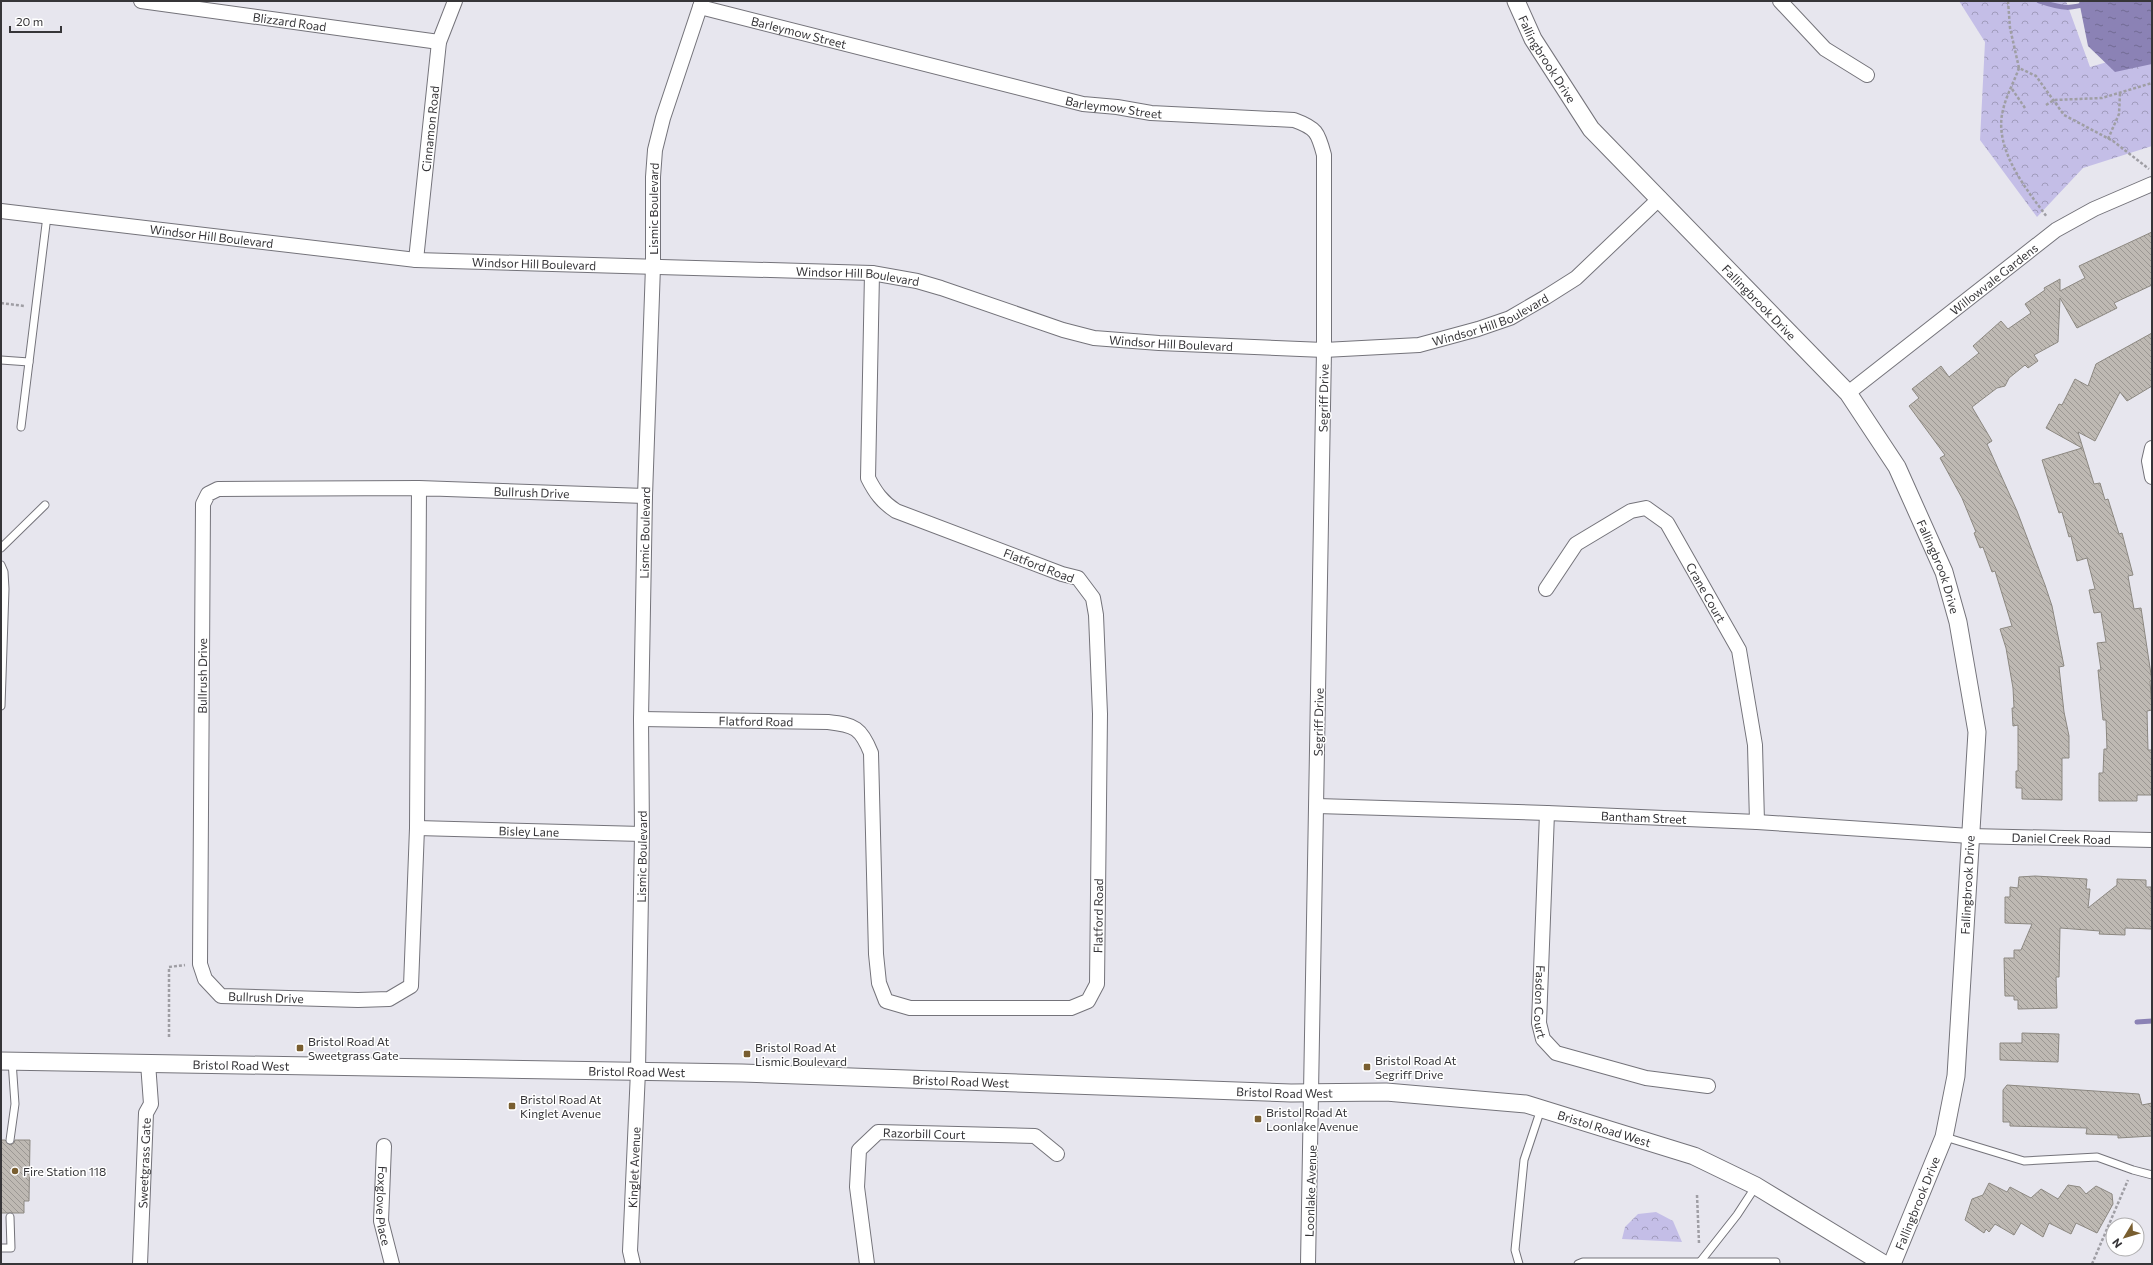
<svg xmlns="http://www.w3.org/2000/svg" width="2153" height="1265" font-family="Commissioner,sans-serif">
  <defs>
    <pattern id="park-crowns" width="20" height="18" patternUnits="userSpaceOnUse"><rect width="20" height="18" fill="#c4bee7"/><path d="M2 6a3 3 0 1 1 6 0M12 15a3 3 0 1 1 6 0" fill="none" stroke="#a09bbc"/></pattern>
    <pattern id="water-ripples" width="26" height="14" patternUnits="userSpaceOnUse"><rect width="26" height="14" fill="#8b82b5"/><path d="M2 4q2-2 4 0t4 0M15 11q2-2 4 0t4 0" fill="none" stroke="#726b94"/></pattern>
    <pattern id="building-back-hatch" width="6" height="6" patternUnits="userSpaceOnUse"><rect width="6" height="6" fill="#beb9b3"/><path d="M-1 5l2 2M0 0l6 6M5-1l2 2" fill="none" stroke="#9b9793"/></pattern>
  </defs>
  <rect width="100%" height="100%" fill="#e7e6ee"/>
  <g fill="url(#park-crowns)">
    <polygon points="1959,1 2066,1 2090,67 2152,49 2152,146 2083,168 2037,217 1980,140 1985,42"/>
    <polygon points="1656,1212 1673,1221 1682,1242 1622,1239 1625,1227 1638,1214"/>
  </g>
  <polygon fill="url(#water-ripples)" points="2079,1 2152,1 2152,64 2115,72 2088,46"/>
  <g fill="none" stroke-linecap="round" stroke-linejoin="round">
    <g stroke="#8b82b5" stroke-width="5">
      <path d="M 2039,1 C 2063,9 2070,10 2095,1"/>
      <polyline points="2137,1022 2152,1021"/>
    </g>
  </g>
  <g fill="url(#building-back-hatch)" stroke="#8c8881">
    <polygon points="2152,232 2152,285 2114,303 2117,308 2077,328 2060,298 2058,342 2034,355 2038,361 2028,368 2025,365 2009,378 2005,386 1997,388 1972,407 1992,441 1987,444 2017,511 2045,585 2052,606 2064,666 2059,667 2064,712 2069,736 2069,758 2062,758 2062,800 2022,799 2022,788 2016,788 2016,771 2018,771 2018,725 2013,726 2012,708 2014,708 2013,688 2006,648 2000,629 2012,626 1995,571 1992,572 1983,547 1980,548 1974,533 1976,532 1962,498 1940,458 1945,455 1909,406 1919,398 1912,389 1941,366 1949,377 1979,353 1973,346 2001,321 2008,329 2031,313 2025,304 2045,290 2044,288 2060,279 2060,291 2085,278 2079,266"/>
    <polygon points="2152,333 2152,386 2127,401 2120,392 2095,441 2078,432 2094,484 2100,483 2105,500 2108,499 2119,534 2122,533 2133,575 2128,576 2134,609 2141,608 2152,681 2150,681 2152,710 2147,711 2148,750 2152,750 2152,795 2137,795 2137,801 2099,801 2099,773 2103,773 2104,749 2107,749 2106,720 2103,720 2098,670 2101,670 2097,643 2106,642 2101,612 2094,613 2089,590 2095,589 2087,558 2077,561 2071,536 2069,537 2062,512 2059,513 2042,460 2082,448 2046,428 2059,404 2062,405 2075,379 2088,386 2096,364"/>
    <polygon points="2035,876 2087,879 2086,889 2090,889 2088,908 2117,885 2117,879 2146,880 2146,887 2151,887 2152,929 2125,928 2125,935 2099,934 2100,931 2060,928 2059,977 2056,977 2057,1008 2018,1009 2018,1000 2014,1000 2014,996 2005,996 2004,958 2014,958 2014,950 2021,950 2032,924 2005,923 2005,897 2010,897 2010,887 2018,888 2019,877"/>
    <polygon points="2022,1033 2059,1034 2058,1062 2000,1060 2000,1043 2022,1043"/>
    <polygon points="2007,1085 2139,1094 2142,1105 2152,1103 2152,1136 2118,1138 2118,1135 2086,1134 2087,1128 2010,1126 2010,1122 2003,1122 2003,1090"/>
    <polygon points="1,1140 5,1140 10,1145 14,1143 15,1140 30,1140 29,1201 24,1201 24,1213 1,1213"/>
    <polygon points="1989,1183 2007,1192 2010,1187 2031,1198 2041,1189 2058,1199 2068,1185 2080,1187 2086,1194 2096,1186 2112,1194 2113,1204 2097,1233 2076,1223 2071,1234 2049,1223 2043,1237 2021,1223 2014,1235 1995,1224 1989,1232 1986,1229 1984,1233 1965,1220 1972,1199 1983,1195"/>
  </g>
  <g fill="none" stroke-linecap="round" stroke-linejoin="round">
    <defs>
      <g id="service">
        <polyline points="1,360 29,362"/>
        <polyline points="21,427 47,216"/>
        <polyline points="1,548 45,505"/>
        <polyline points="1,565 4,572 5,589 1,706"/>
        <polyline points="1945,1137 2024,1161 2097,1157 2133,1170 2152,1175"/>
        <polyline points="10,1140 15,1104 12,1061"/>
        <polyline points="1,1248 11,1248 10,1217"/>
        <polyline points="1700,1262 1737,1215 1756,1186"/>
        <polyline points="1519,1264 1515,1250 1524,1160 1541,1109"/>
        <polyline points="1578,1264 1583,1262 1776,1262"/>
      </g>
      <g id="minor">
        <path id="s1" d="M 141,1 L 439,42"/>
        <polyline points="1780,1 1825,49 1867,75"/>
        <path id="s2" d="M 700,7 L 1083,104 L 1117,107 L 1151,113 L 1294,120 C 1316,128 1318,132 1324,155 L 1324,350 L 1308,1264"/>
        <path id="s3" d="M 1,211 L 416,260 L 872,273 L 917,281 L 941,288 L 1063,330 L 1094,338 L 1159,343 L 1324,350 L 1419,345 L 1478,329 L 1510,318 L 1546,297 L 1576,278 L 1660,198"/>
        <path id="s4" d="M 416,260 L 439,42 L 455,1"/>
        <path id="s5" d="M 1848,393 L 2056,230 L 2094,209 L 2152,184"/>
        <polyline points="2152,448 2149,461 2152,477"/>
        <path id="s6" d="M 419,488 L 417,828 L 411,986 L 389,999 L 358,1000 L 221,996 L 205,979 L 200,964 L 203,504 L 208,494 L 218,489 L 419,488 L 645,496"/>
        <path id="s7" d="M 1546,589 L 1576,544 L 1631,511 L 1646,508 L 1667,523 L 1739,650 L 1755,745 L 1757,822"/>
        <path id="s8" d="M 641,719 L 828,722 C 855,725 861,728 871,753 L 876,954 L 879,983 L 886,1001 L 910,1008 L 1071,1008 L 1088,1001 L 1097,984 L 1100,714 L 1096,615 L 1093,598 L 1078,578 L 1062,574 L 896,511 C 882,502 875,492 868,478 L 872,273"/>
        <path id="s9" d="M 1317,806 L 1547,813 L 1757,822 L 1970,836 L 2152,840"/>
        <path id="s10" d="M 1547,813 L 1539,1023 L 1543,1039 L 1556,1053 L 1646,1078 L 1708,1086"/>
        <path id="s11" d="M 417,828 L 642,834"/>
        <path id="s12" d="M 384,1146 L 381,1221 L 392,1264"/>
        <path id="s13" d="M 140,1264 L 146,1113 L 151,1104 L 148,1063"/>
        <path id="s14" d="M 633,1264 L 630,1251 L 638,1071 L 642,834 L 641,719 L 645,496 L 653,266 L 653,177 L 655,150 L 663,118 L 702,1"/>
        <path id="s15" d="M 867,1264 L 857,1187 L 859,1150 L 878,1132 L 1035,1136 L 1057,1154"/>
      </g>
      <g id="tertiary">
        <path id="s16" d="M 1516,1 L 1533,39 L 1591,129 L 1848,393 L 1897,467 L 1944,572 L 1958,622 L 1977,732 L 1956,1076 L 1944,1137 L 1892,1264"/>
        <path id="s17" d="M 1,1061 L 742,1073 L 1291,1093 L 1386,1092 L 1526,1104 L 1694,1156 L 1756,1186 L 1884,1264"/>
      </g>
    </defs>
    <use href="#service" stroke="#74737a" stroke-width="9"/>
    <use href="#minor" stroke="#74737a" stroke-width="16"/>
    <use href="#tertiary" stroke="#74737a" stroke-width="19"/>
    <g stroke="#9f9ea4" stroke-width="2.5" stroke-dasharray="3 2" stroke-linecap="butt">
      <polyline points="2008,1 2010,28 2019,68 2036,76 2064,115 2113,141 2149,169"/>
      <path d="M 2019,68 C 2014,82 2006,96 2003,110 C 1993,148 2026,189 2047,217"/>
      <polyline points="2012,89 2025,108"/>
      <polyline points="2046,105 2054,100 2102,98 2152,83"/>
      <polyline points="2108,139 2119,114 2120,93"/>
      <polyline points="1,303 24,306"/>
      <polyline points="169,1037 169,967 185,965"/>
      <polyline points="1697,1195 1699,1243"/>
      <polyline points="2092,1264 2128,1180"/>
    </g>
    <use href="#service" stroke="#fff" stroke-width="7"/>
    <use href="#minor" stroke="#fff" stroke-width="14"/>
    <use href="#tertiary" stroke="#fff" stroke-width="17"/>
  </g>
  <g fill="#795e30" stroke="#fff" stroke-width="1.5">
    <rect x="296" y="1044" width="8" height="8" rx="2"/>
    <rect x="743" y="1050" width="8" height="8" rx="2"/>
    <rect x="1363" y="1063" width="8" height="8" rx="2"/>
    <rect x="508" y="1102" width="8" height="8" rx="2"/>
    <rect x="1254" y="1115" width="8" height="8" rx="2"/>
    <circle cx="15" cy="1171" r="4"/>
  </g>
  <g text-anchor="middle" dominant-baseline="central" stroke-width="3" stroke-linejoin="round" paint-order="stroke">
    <g font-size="12" fill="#363538" stroke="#fff">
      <text stroke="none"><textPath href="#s1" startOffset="150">Blizzard Road</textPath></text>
      <text stroke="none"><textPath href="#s2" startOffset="102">Barleymow Street</textPath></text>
      <text stroke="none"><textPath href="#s16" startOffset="66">Fallingbrook Drive</textPath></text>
      <text stroke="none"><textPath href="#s2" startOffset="426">Barleymow Street</textPath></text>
      <text stroke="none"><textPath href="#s4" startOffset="132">Cinnamon Road</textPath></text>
      <text stroke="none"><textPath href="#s14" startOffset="1056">Lismic Boulevard</textPath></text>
      <text stroke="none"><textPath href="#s3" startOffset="212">Windsor Hill Boulevard</textPath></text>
      <text stroke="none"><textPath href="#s3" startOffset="536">Windsor Hill Boulevard</textPath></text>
      <text stroke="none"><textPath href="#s3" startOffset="860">Windsor Hill Boulevard</textPath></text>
      <text stroke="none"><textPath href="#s5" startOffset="185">Willowvale Gardens</textPath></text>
      <text stroke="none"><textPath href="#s16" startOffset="390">Fallingbrook Drive</textPath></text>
      <text stroke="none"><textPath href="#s3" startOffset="1507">Windsor Hill Boulevard</textPath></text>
      <text stroke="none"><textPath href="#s3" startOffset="1183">Windsor Hill Boulevard</textPath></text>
      <text transform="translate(1323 398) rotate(-89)">Segriff Drive</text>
      <text stroke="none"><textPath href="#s6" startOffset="1527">Bullrush Drive</textPath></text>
      <text stroke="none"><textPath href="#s14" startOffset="732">Lismic Boulevard</textPath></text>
      <text transform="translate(1039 565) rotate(21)">Flatford Road</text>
      <text stroke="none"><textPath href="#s16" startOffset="714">Fallingbrook Drive</textPath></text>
      <text stroke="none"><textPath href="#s7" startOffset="239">Crane Court</textPath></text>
      <text stroke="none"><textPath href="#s6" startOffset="1019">Bullrush Drive</textPath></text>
      <text stroke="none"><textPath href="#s8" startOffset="115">Flatford Road</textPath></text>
      <text transform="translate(1318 722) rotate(-89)">Segriff Drive</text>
      <text stroke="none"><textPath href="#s9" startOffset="327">Bantham Street</textPath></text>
      <text stroke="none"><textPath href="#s11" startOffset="112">Bisley Lane</textPath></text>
      <text stroke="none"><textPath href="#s9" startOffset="745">Daniel Creek Road</textPath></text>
      <text stroke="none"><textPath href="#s14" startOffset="408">Lismic Boulevard</textPath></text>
      <text transform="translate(1967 885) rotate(-87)">Fallingbrook Drive</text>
      <text stroke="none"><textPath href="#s8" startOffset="786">Flatford Road</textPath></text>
      <text transform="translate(266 997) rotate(2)">Bullrush Drive</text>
      <text stroke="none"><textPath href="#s10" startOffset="189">Fasdon Court</textPath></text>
      <text stroke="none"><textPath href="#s17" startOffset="240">Bristol Road West</textPath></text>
      <text stroke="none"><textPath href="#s17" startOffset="636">Bristol Road West</textPath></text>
      <text stroke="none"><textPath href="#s17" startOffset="960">Bristol Road West</textPath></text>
      <text stroke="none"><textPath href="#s17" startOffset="1284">Bristol Road West</textPath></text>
      <text stroke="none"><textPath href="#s17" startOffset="1608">Bristol Road West</textPath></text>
      <text stroke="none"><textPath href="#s15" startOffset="187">Razorbill Court</textPath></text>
      <text stroke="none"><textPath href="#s13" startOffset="101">Sweetgrass Gate</textPath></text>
      <text stroke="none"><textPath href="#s14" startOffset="97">Kinglet Avenue</textPath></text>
      <text transform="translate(1310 1191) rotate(-88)">Loonlake Avenue</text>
      <text transform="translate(1917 1203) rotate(-68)">Fallingbrook Drive</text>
      <text stroke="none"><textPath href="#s12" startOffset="60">Foxglove Place</textPath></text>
    </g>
    <g font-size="12" fill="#363538" stroke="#fff" text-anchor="start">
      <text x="308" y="1041">Bristol Road At<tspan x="308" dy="14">Sweetgrass Gate</tspan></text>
      <text x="755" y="1047">Bristol Road At<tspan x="755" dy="14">Lismic Boulevard</tspan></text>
      <text x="1375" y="1060">Bristol Road At<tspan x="1375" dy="14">Segriff Drive</tspan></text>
      <text x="520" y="1099">Bristol Road At<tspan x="520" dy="14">Kinglet Avenue</tspan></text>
      <text x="1266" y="1112">Bristol Road At<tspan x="1266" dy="14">Loonlake Avenue</tspan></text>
      <text x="23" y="1171">Fire Station 118</text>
    </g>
  </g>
  <rect width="2153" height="1265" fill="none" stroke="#363538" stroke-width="4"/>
  <g transform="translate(2125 1237) rotate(232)"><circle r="19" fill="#ffffff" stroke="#afaeaf"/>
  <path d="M0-3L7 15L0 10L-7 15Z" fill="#795e30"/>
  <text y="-6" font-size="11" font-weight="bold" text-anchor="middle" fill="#363538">N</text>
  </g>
  <path d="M10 26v6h51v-6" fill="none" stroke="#363538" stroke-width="2"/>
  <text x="16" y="26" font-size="12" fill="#363538" stroke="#ffffff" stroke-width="3" paint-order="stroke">20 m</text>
</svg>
